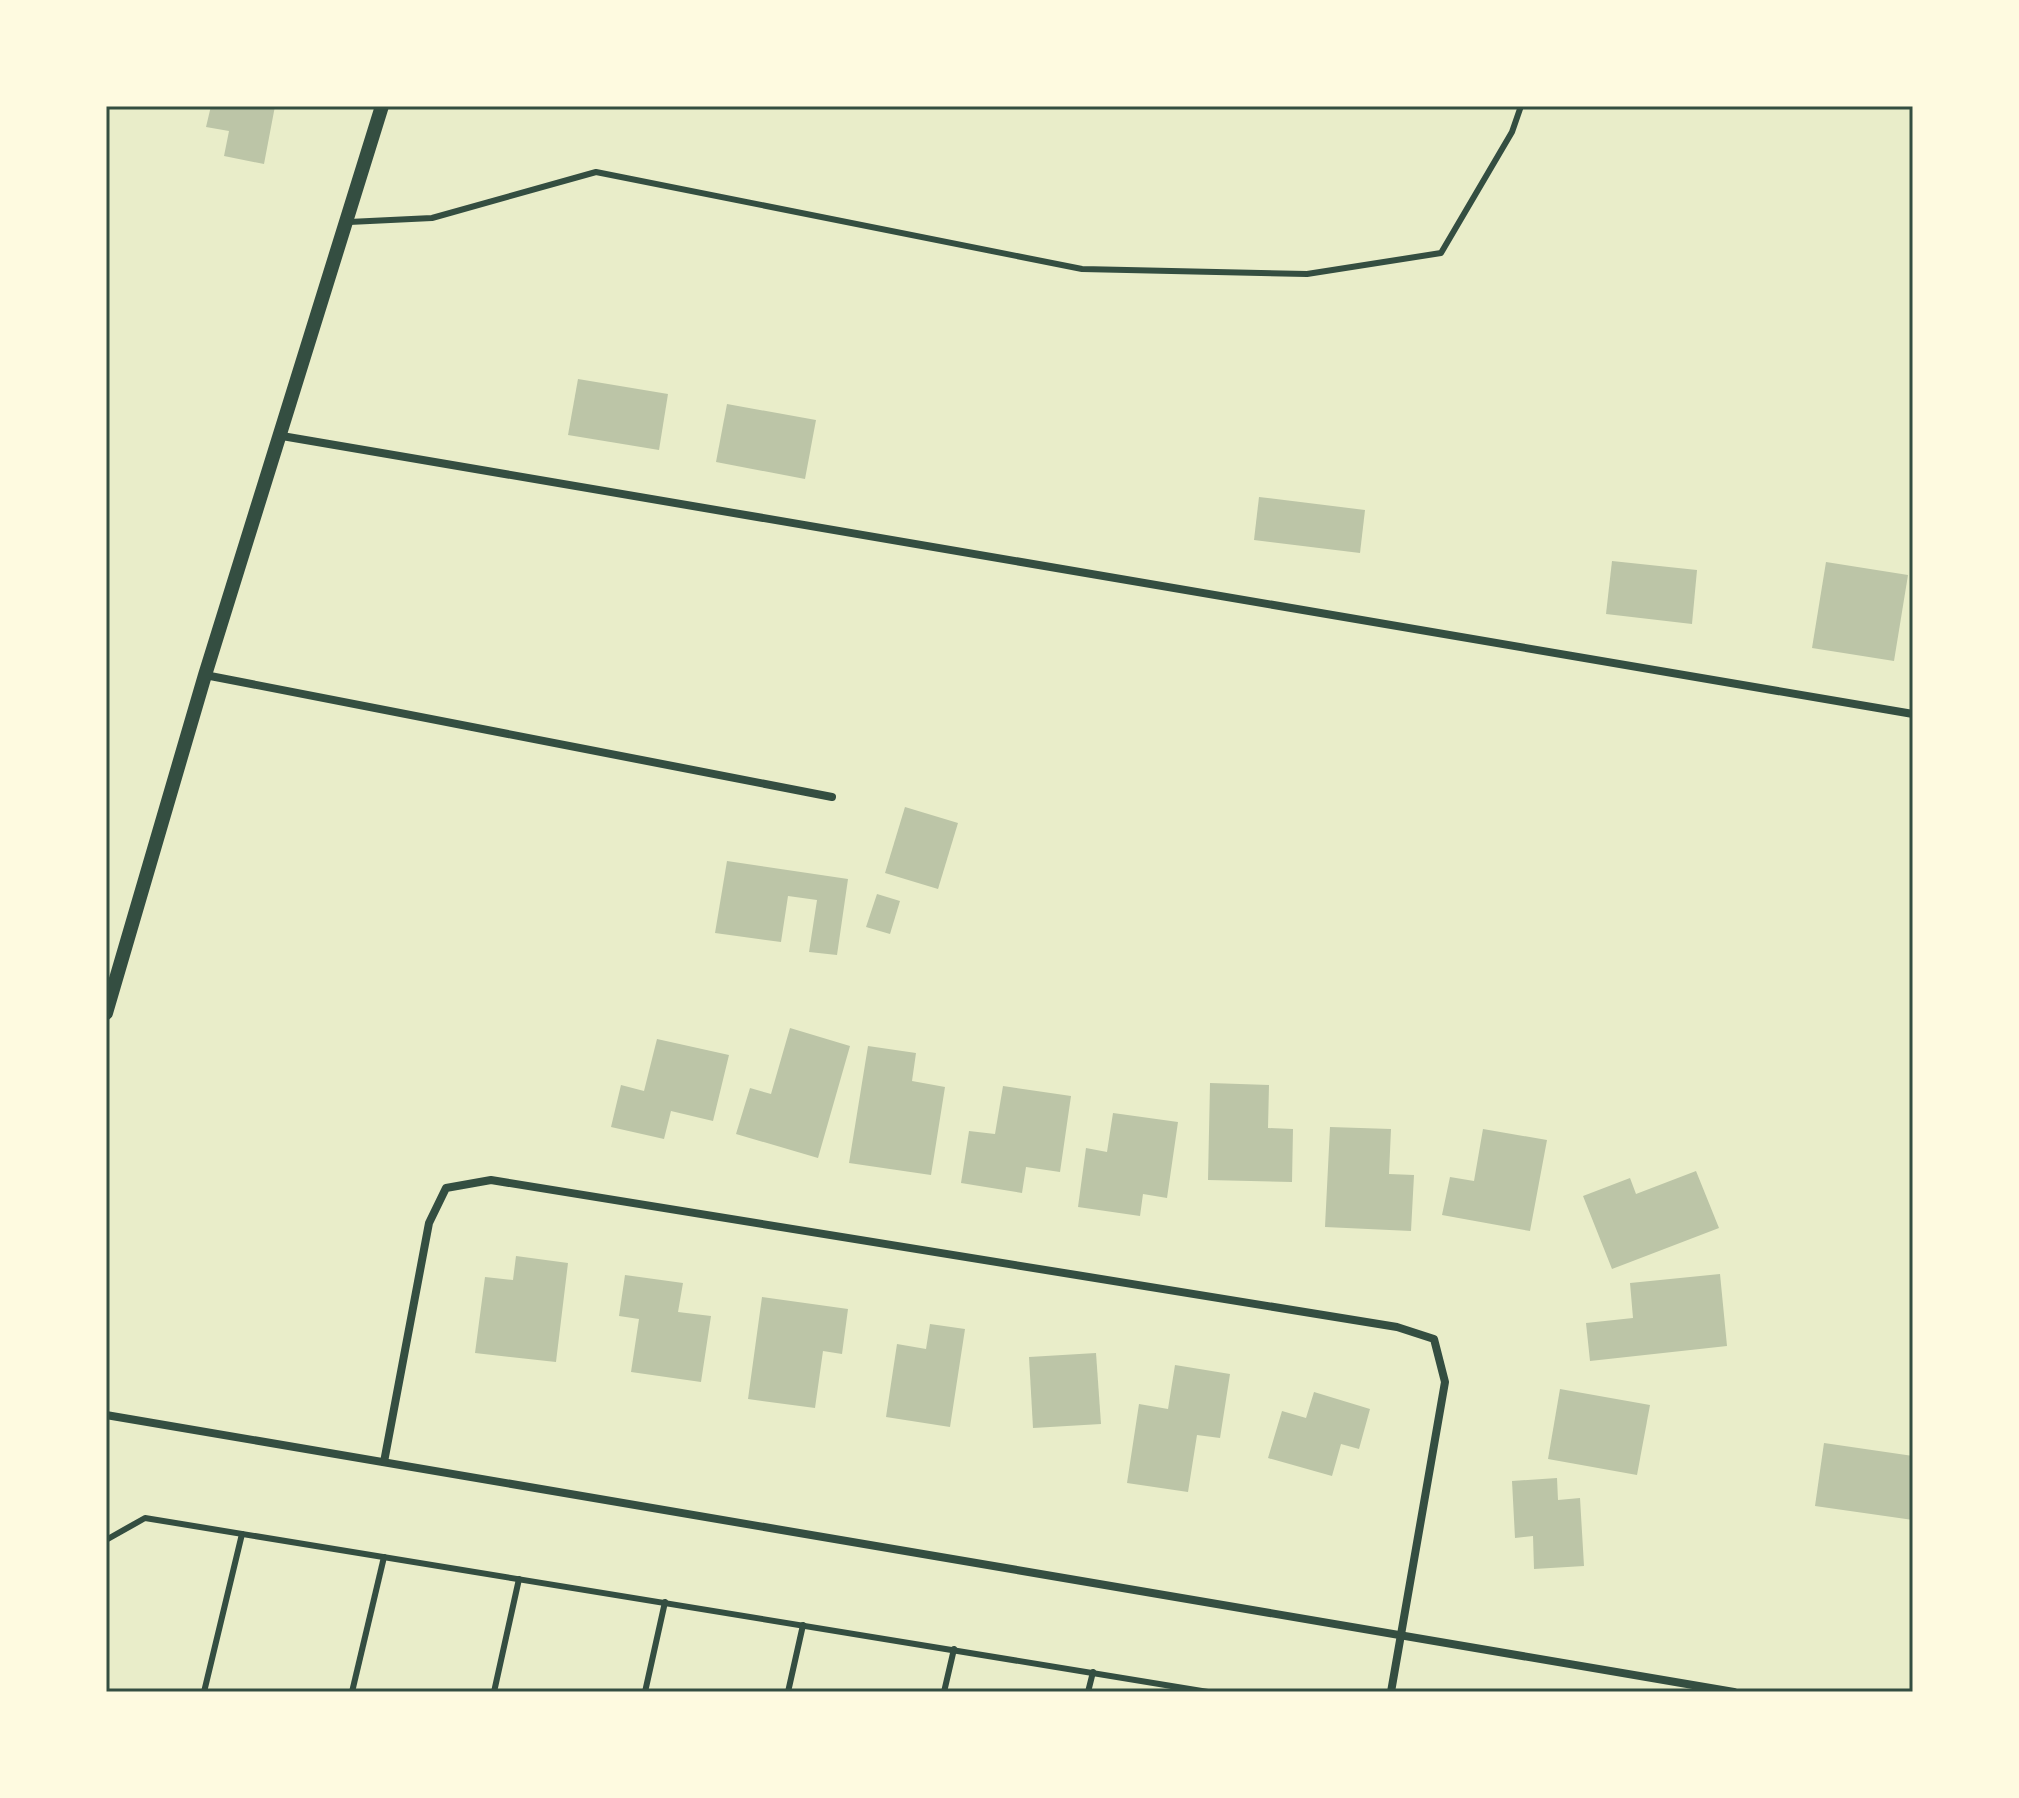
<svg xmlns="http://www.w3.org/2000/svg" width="2019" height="1798" font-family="Karla,sans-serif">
  <rect width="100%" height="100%" fill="#e9edc9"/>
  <g fill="#bcc5a7">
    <polygon points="211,106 275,106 264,164 224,156 229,131 206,127"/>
    <polygon points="578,379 668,394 659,450 568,435"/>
    <polygon points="727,404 816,420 805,479 716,462"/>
    <polygon points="1259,497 1365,510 1360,553 1254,540"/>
    <polygon points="1612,561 1697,570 1692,624 1606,614"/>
    <polygon points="1826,562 1908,575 1894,661 1812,648"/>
    <polygon points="905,807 958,823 938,889 885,873"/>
    <polygon points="727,861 848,879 837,955 809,952 817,900 788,896 781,942 715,933"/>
    <polygon points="877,894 900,901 890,934 866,927"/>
    <polygon points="790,1028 850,1046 818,1158 736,1134 750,1088 771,1094"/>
    <polygon points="657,1039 729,1055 713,1121 671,1111 664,1139 611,1127 621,1085 644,1091"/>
    <polygon points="868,1046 916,1053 912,1081 945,1087 931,1175 849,1163"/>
    <polygon points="1210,1083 1269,1085 1268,1128 1293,1129 1292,1182 1208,1180"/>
    <polygon points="1003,1086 1071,1096 1060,1172 1026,1167 1022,1193 961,1183 969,1131 995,1134"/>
    <polygon points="1113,1113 1178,1122 1167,1198 1143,1194 1140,1216 1078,1207 1086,1148 1107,1152"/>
    <polygon points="1330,1127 1391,1129 1389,1174 1414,1175 1411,1231 1325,1227"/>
    <polygon points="1483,1129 1547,1140 1530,1231 1442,1215 1450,1177 1474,1181"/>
    <polygon points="1696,1171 1719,1228 1612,1269 1583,1196 1630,1178 1636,1194"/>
    <polygon points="516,1256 568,1263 556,1362 475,1353 485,1277 513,1280"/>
    <polygon points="1720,1274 1727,1346 1590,1361 1586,1323 1633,1318 1630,1283"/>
    <polygon points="625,1275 683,1283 678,1312 711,1316 701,1382 631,1372 639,1319 619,1316"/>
    <polygon points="762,1297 848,1309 842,1354 823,1351 815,1408 748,1399"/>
    <polygon points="930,1324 965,1329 950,1427 886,1417 897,1344 926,1349"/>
    <polygon points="1096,1353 1101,1424 1033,1428 1029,1357"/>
    <polygon points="1175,1365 1230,1374 1220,1438 1197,1435 1188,1492 1127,1483 1139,1404 1168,1409"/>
    <polygon points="1560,1389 1650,1405 1637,1475 1548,1459"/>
    <polygon points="1314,1392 1370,1409 1359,1449 1341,1444 1332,1476 1268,1458 1282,1411 1306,1418"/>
    <polygon points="1824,1443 1913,1456 1913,1520 1815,1506"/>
    <polygon points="1557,1478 1558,1500 1580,1498 1584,1566 1534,1569 1533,1536 1515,1538 1512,1481"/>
  </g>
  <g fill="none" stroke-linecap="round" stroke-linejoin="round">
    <g stroke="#344e41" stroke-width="6">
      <polyline points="349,222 432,218 596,172 1082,269 1307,274 1441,253 1512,132 1521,106"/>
      <polyline points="106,1540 145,1518 1208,1692"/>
      <polyline points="204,1692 242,1534"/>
      <polyline points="352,1692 384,1557"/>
      <polyline points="494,1692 519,1579"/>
      <polyline points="645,1692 665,1602"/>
      <polyline points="788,1692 803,1625"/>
      <polyline points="944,1692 954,1649"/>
      <polyline points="1088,1692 1093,1672"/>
    </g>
    <g stroke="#344e41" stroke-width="8">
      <polyline points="282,436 1913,714"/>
      <polyline points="205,675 832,797"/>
      <polyline points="106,1415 1734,1692"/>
      <polyline points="384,1462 429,1223 446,1188 491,1180 1397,1327 1434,1339 1445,1382 1391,1692"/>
    </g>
    <polyline stroke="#344e41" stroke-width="14" points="106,1013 205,675 382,106"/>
  </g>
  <rect width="2019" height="1798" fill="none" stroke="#fefae0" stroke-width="216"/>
  <rect x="108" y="108" width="1803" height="1582" fill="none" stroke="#344e41" stroke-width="3"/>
</svg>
